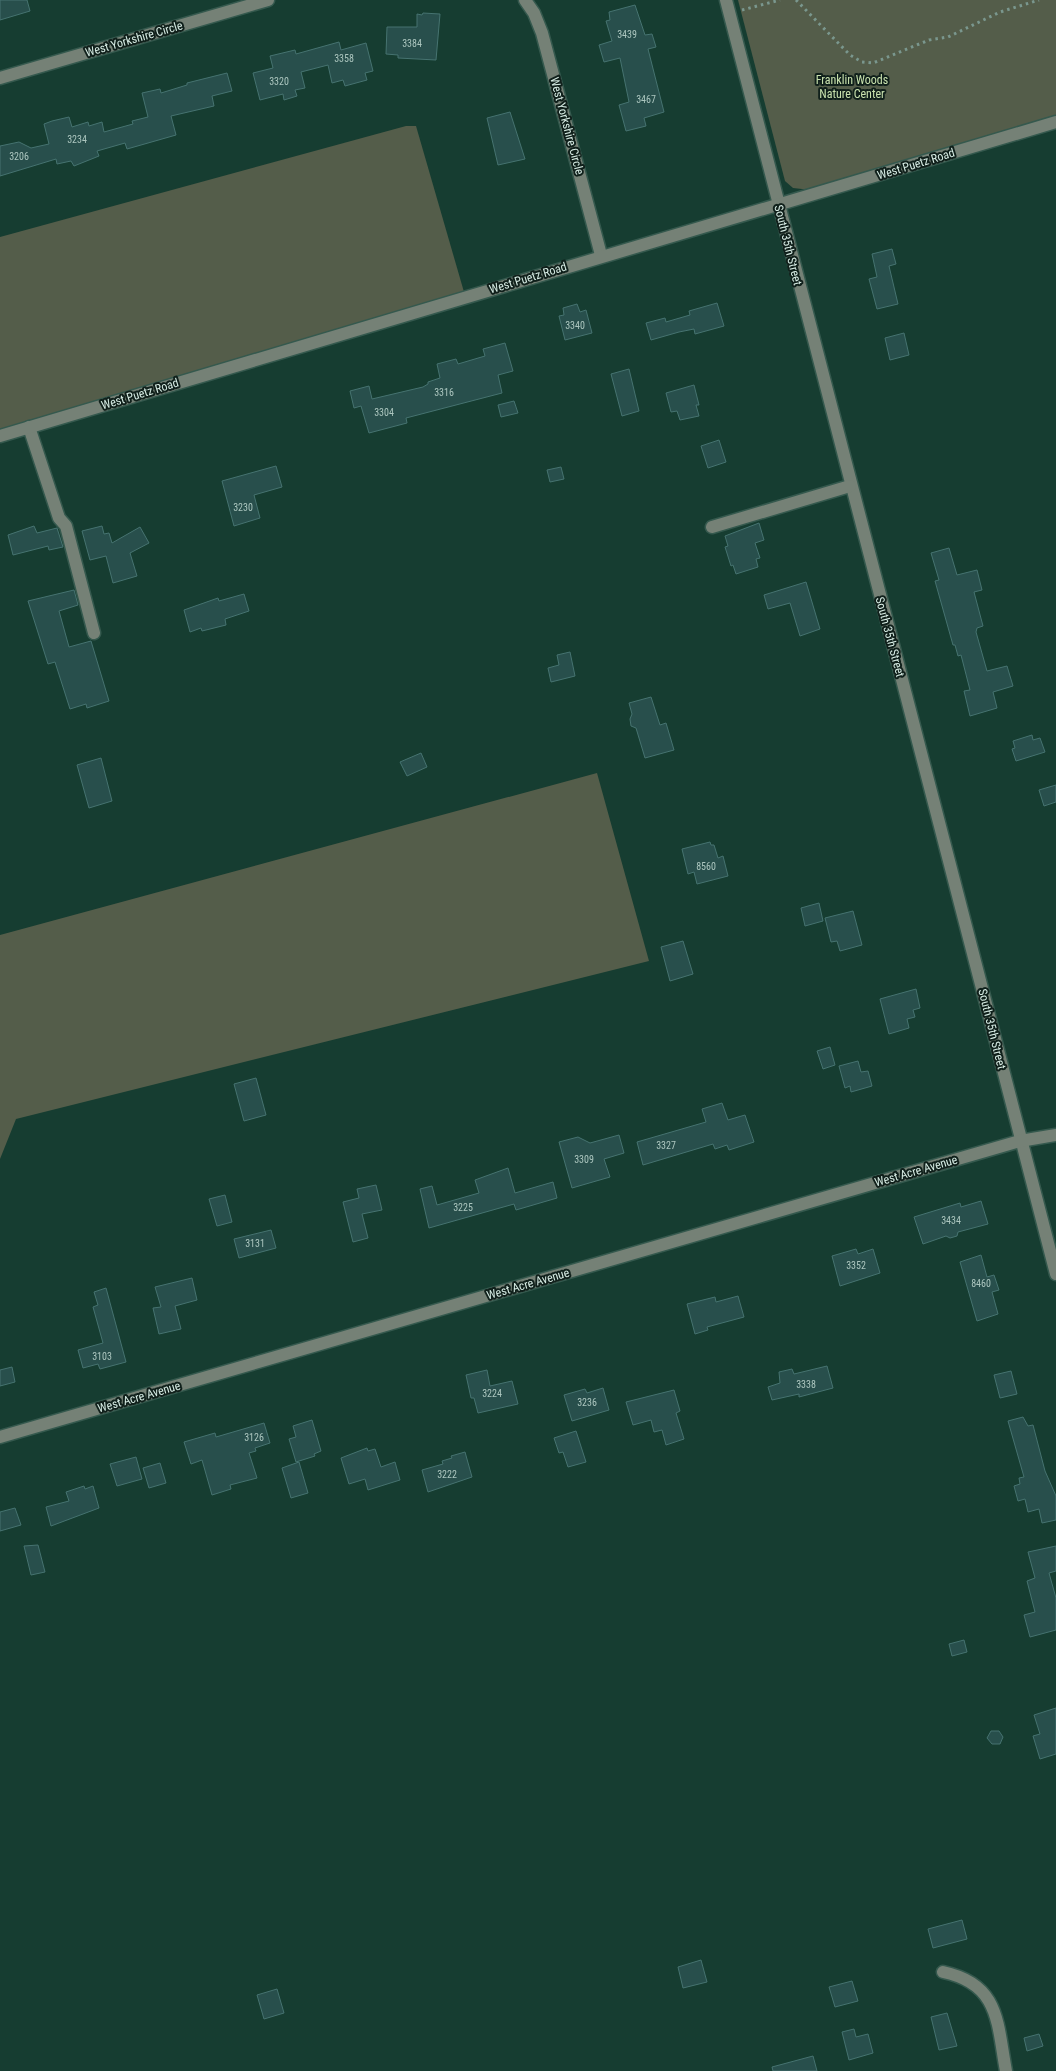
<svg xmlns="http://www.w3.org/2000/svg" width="1056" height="2071" font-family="'Roboto Condensed',sans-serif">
  <rect width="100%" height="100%" fill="#163d31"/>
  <g fill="#545d4a">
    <polygon points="738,0 1056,0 1056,117 811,190 793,188 785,181"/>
    <polygon points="406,126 416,126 464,292 0,430 0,237"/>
    <polygon points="597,773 649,961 16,1119 0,1159 0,935"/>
  </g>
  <g fill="#284f4c" stroke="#467370">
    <polygon points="0,0 27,0 30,11 0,20"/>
    <polygon points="635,5 645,35 652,34 656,47 648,49 664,112 644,118 646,126 626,131 619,105 629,102 620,58 604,62 599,45 612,41 606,21 610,20 609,12"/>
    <polygon points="423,13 440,14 436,60 398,58 398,55 386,54 387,27 417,27 417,14 422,15"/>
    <polygon points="339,42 341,50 366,43 373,71 365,73 367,80 345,86 343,80 332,83 328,65 301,72 305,88 295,90 297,96 284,100 283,94 260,100 253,73 273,68 270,56 295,50 296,54"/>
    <polygon points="227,73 232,91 212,96 214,106 171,116 176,135 127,149 125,143 97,151 99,156 74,166 71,161 57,164 56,159 0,176 0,146 19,142 31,148 49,144 44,124 52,121 69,117 72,127 88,122 89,126 102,122 104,132 133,124 132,121 148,117 142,93 160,89 161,93 187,85 187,83"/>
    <polygon points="510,112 525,159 498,165 487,118"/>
    <polygon points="892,249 896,264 889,266 898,304 877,309 869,279 877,277 872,254"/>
    <polygon points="717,303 724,326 695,334 694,329 679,332 651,340 646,323 665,318 666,322 690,315 689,311"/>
    <polygon points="577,304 580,312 586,310 592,333 565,340 559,316 564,315 563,308"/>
    <polygon points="904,333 909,355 890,360 885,338"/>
    <polygon points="505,343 513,371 498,375 502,393 406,418 407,423 369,433 361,406 354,408 350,391 369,386 372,399 423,387 428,384 428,382 440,378 437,364 456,359 458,364 485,356 483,349"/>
    <polygon points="629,369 639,411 622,416 611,374"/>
    <polygon points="694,385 699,405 696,405 699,416 680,420 677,411 671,412 666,393"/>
    <polygon points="514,401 518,413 501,417 498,405"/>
    <polygon points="719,440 726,462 708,468 701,446"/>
    <polygon points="276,466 282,487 254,495 260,518 234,526 222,481"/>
    <polygon points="561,467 564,479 550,482 547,470"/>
    <polygon points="759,523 764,540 755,543 760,558 756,559 758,567 736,574 733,565 731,566 725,547 728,546 725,536"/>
    <polygon points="34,526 37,533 57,528 63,547 49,550 48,546 13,555 8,535"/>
    <polygon points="102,526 104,534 109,533 112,543 140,527 149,543 130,553 137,576 113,583 106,556 90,560 82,531"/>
    <polygon points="949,548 957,575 977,570 982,590 974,592 983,626 977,628 976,632 987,671 1007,666 1013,686 993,692 997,708 970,716 964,691 970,690 961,655 958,656 955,645 953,645 935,581 939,580 931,553"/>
    <polygon points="806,582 820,629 800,636 790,603 768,609 764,595"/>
    <polygon points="74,590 78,605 59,611 69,647 91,641 109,701 87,708 86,704 70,709 55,662 48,664 28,601"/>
    <polygon points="244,594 249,611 225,619 226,625 202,631 201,628 190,632 184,610 218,598 219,601"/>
    <polygon points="570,652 575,676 551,682 548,668 559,665 557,655"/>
    <polygon points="651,697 660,725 666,723 674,750 645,758 636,728 631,726 630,719 632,714 629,703"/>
    <polygon points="1032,735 1033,740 1040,738 1045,752 1016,761 1012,749 1015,748 1013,741"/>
    <polygon points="421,753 427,767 407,776 400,762"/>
    <polygon points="101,758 112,801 89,808 77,765"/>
    <polygon points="1056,785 1056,802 1044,806 1039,790"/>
    <polygon points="710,842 711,845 714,845 718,858 723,856 728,876 697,884 694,872 688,874 682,849"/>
    <polygon points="819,903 823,921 805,926 801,908"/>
    <polygon points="853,911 862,945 840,951 837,941 831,942 825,918"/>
    <polygon points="683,941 693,974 670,981 661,947"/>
    <polygon points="916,989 920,1008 913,1010 915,1017 907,1019 909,1028 889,1034 880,999"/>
    <polygon points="830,1047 835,1065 823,1069 817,1051"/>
    <polygon points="858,1061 861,1072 868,1071 872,1086 851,1092 850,1086 845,1088 839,1066"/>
    <polygon points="256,1078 266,1115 244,1121 234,1084"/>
    <polygon points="722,1103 728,1120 745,1115 754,1142 729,1150 727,1145 715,1149 713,1144 643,1165 637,1142 706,1122 702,1109"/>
    <polygon points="619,1135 624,1153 604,1159 610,1177 572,1188 559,1142 578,1137 590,1143"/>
    <polygon points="508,1168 515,1193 553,1182 557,1198 516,1210 514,1204 429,1228 420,1189 432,1186 437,1205 479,1193 475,1180"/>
    <polygon points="376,1185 382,1210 362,1214 368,1238 353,1242 343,1202 359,1198 357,1189"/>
    <polygon points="225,1195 232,1222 217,1226 209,1199"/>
    <polygon points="981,1201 988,1224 958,1232 957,1236 950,1238 946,1236 923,1244 914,1217 960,1203 961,1207"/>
    <polygon points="271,1230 276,1248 239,1258 234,1239"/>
    <polygon points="856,1249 858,1254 873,1249 880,1273 840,1286 832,1256"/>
    <polygon points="981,1255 987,1277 994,1275 999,1290 992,1292 998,1314 977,1321 960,1262"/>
    <polygon points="192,1278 197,1300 175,1306 181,1329 159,1334 153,1308 161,1307 155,1287"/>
    <polygon points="106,1288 126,1362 100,1369 98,1364 83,1368 78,1350 103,1343 93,1307 98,1305 94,1292"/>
    <polygon points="738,1296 744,1317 707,1327 708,1330 695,1334 687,1304 715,1297 716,1302"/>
    <polygon points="827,1366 833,1388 799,1397 799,1394 772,1400 768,1387 780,1383 779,1372 792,1369 794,1374"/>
    <polygon points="12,1367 15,1382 0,1386 0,1370"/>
    <polygon points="487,1370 490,1386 512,1381 518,1404 478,1413 474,1398 471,1398 466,1375"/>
    <polygon points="1011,1371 1017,1394 1000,1398 994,1375"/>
    <polygon points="603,1388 609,1410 572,1421 564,1395 585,1389 587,1393"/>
    <polygon points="674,1390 680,1411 676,1413 684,1439 666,1445 662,1430 654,1432 651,1420 633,1425 626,1402"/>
    <polygon points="1023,1417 1028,1426 1033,1425 1045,1471 1056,1496 1056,1520 1042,1523 1039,1509 1028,1512 1025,1499 1018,1501 1014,1486 1020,1484 1019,1478 1024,1477 1008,1421"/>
    <polygon points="312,1420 321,1451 314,1454 315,1456 296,1462 289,1439 296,1437 293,1426"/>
    <polygon points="264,1423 270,1443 255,1448 256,1451 249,1453 257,1478 230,1485 231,1489 212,1495 202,1460 191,1464 184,1442 215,1433 216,1437"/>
    <polygon points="576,1431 586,1462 568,1467 563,1452 559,1453 554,1438"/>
    <polygon points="367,1448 368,1451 375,1449 381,1467 395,1462 400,1480 368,1490 365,1479 349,1484 341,1458"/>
    <polygon points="465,1452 472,1477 428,1492 422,1470 443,1464 442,1461 452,1458 451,1456"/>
    <polygon points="136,1457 142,1479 117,1486 110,1464"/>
    <polygon points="299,1462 308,1493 291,1498 282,1468"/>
    <polygon points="160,1463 166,1483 149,1488 143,1468"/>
    <polygon points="84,1486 85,1489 93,1486 99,1508 51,1526 46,1507 69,1501 66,1492"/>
    <polygon points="15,1508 21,1525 0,1531 0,1512"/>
    <polygon points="38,1545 45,1572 31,1575 24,1546"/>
    <polygon points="1056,1546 1056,1571 1049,1573 1056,1598 1056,1630 1030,1637 1024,1615 1035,1612 1027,1581 1035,1578 1028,1552"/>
    <polygon points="964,1640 967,1652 952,1656 949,1644"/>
    <polygon points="1056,1708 1056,1754 1040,1759 1033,1736 1040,1734 1034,1715"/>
    <polygon points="991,1731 999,1731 1003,1737 1000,1744 992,1744 987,1738"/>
    <polygon points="962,1920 967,1939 933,1948 928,1929"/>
    <polygon points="701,1960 707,1982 683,1988 678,1967"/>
    <polygon points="852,1981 858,2001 835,2007 829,1987"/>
    <polygon points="277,1989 284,2013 264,2019 257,1995"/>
    <polygon points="947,2013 957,2046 939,2050 931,2017"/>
    <polygon points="854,2029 856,2037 868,2034 873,2053 849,2060 842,2032"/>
    <polygon points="1039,2034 1043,2046 1027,2051 1024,2038"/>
    <polygon points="813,2056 817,2071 773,2071 772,2067"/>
  </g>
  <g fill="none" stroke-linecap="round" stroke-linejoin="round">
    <defs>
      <g id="minor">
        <polyline points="525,0 534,13 542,33 601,255"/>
        <polyline points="726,0 1056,1274"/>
        <polyline points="0,78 268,0"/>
        <polyline points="29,427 59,518 66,526 94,633"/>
        <polyline points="0,436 1056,122"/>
        <polyline points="712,527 850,486"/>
        <polyline points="0,1437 1020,1141 1056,1135"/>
        <path d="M 943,1972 C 1000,1984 997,2023 1006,2071"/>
      </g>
    </defs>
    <use href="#minor" stroke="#35594e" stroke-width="15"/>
    <g stroke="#7a978e" stroke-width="3" stroke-dasharray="2.5 4" stroke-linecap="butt">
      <polyline points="796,0 850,55 862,62 873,63 929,40 948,37 1000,12 1039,0"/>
      <polyline points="742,10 780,0"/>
    </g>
    <use href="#minor" stroke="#758176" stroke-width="12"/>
  </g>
  <g text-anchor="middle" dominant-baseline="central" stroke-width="4" stroke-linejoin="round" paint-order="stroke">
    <g font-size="10" fill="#acc6bf">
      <text x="627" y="34">3439</text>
      <text x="412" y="43">3384</text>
      <text x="344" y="58">3358</text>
      <text x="279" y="81">3320</text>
      <text x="646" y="99">3467</text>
      <text x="77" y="139">3234</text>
      <text x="19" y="156">3206</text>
      <text x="575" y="325">3340</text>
      <text x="444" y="392">3316</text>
      <text x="384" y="412">3304</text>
      <text x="243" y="507">3230</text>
      <text x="706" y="866">8560</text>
      <text x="666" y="1145">3327</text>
      <text x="584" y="1159">3309</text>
      <text x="463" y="1207">3225</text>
      <text x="951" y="1220">3434</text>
      <text x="255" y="1243">3131</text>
      <text x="856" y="1265">3352</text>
      <text x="981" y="1283">8460</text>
      <text x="102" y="1356">3103</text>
      <text x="806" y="1384">3338</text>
      <text x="492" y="1393">3224</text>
      <text x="587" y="1402">3236</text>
      <text x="254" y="1437">3126</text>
      <text x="447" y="1474">3222</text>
    </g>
    <g font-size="12" fill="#d8ede5" stroke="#10201b">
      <text transform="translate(134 39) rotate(-16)">West Yorkshire Circle</text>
      <text transform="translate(567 126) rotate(75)">West Yorkshire Circle</text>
      <text transform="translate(916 164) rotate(-17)">West Puetz Road</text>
      <text transform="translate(788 245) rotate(76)">South 35th Street</text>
      <text transform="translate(528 278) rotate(-17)">West Puetz Road</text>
      <text transform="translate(140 394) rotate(-17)">West Puetz Road</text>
      <text transform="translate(890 637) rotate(75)">South 35th Street</text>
      <text transform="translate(992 1029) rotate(76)">South 35th Street</text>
      <text transform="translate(916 1171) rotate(-16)">West Acre Avenue</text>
      <text transform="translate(528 1284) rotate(-16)">West Acre Avenue</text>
      <text transform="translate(139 1397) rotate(-16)">West Acre Avenue</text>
    </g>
    <g font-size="12" fill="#c9e2ae" stroke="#10201b">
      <text x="852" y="80">Franklin Woods<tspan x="852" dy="14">Nature Center</tspan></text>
    </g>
  </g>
</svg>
